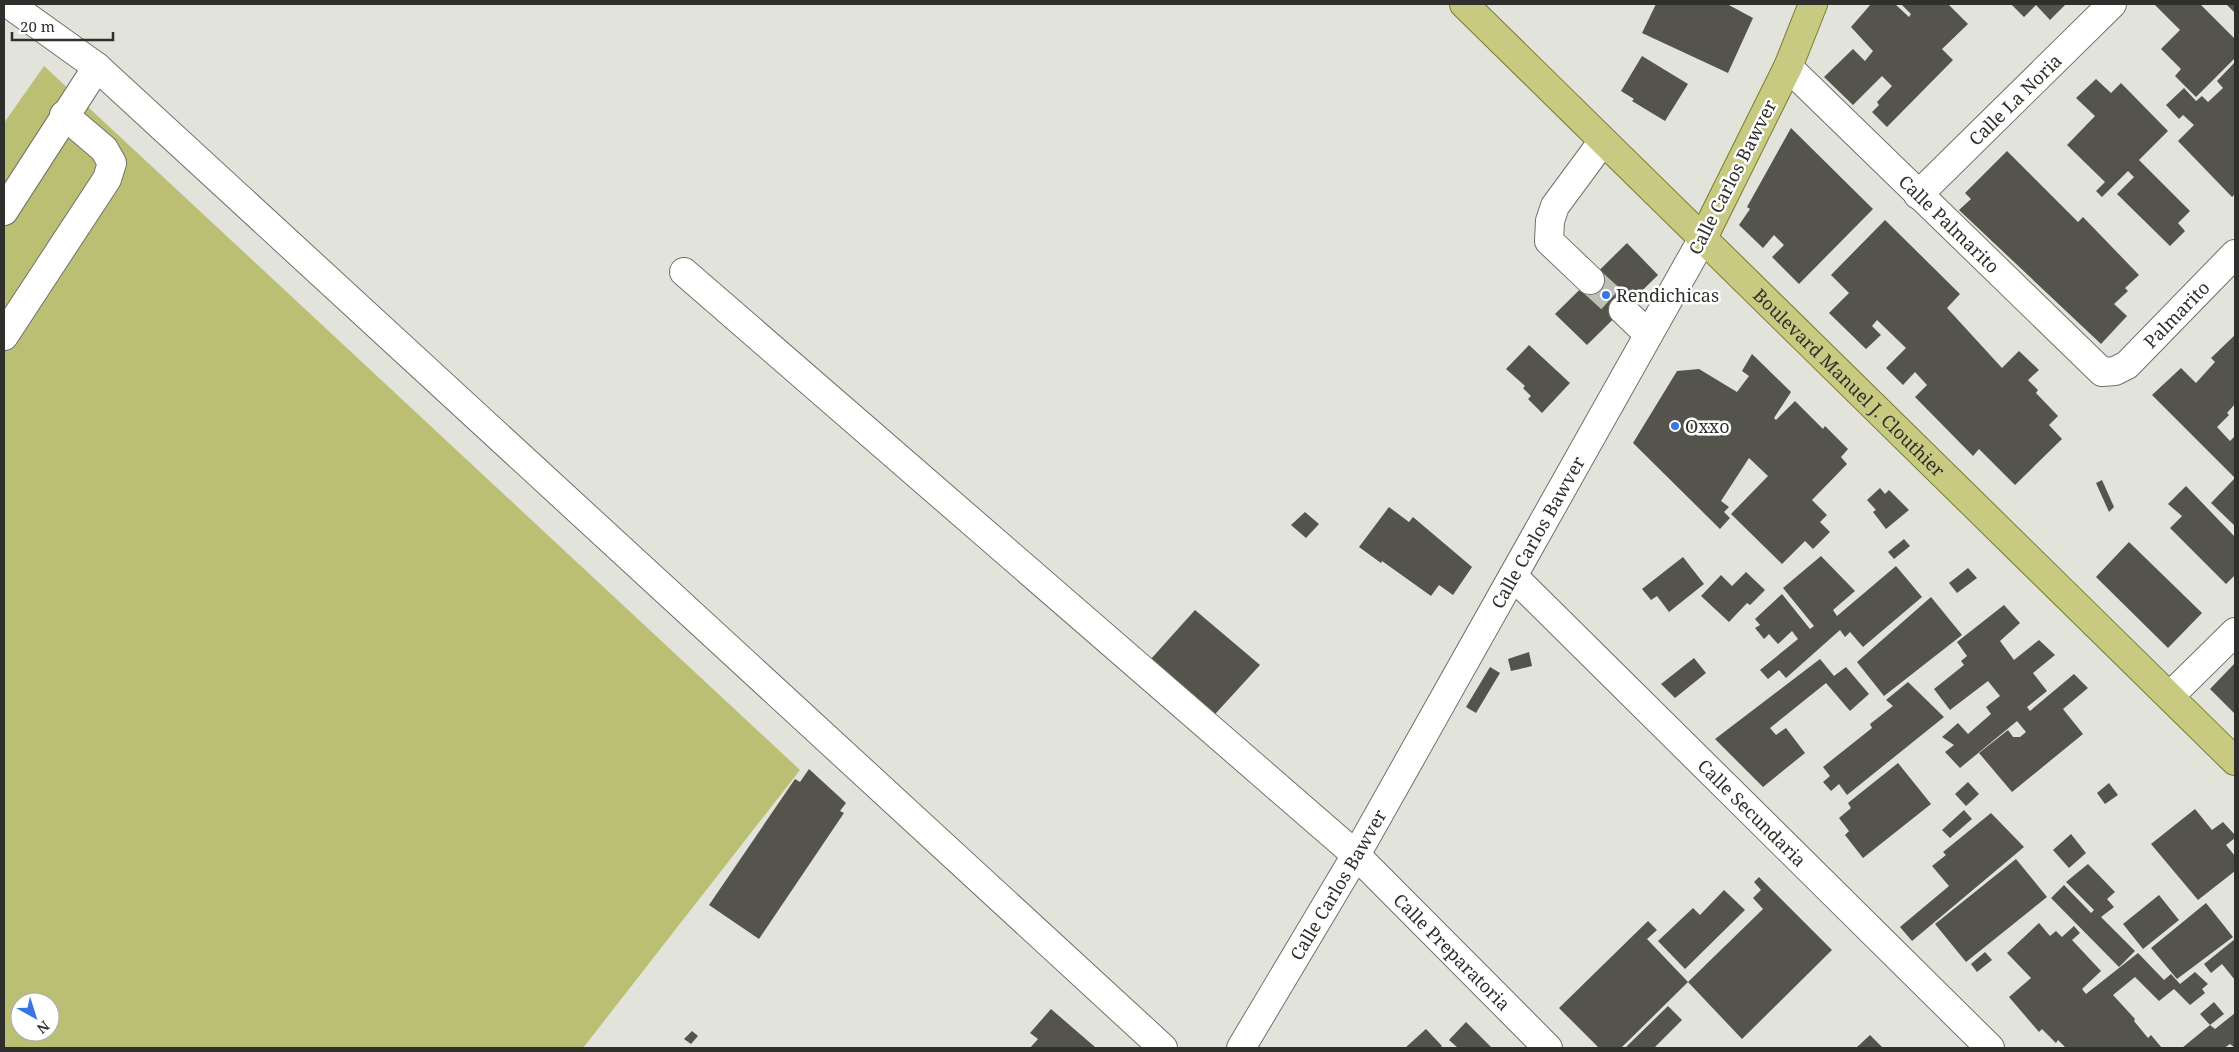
<svg xmlns="http://www.w3.org/2000/svg" width="2239" height="1052" font-family="'Noto Serif',serif">
  <rect width="100%" height="100%" fill="#e2e3da"/>
  <path fill="#bbbf74" fill-rule="evenodd" d="M 44,66 L 800,770 L 583,1048 L 4,1048 L 4,123 ZM 20,1002 L 50,1002 L 50,1032 L 20,1032 Z"/>
  <g fill="#54544c">
    <polygon points="1656,4 1727,4 1753,18 1728,73 1642,33"/>
    <polygon points="1871,4 1895,4 1909,17 1911,14 1901,4 1920,4 1920,5 1922,4 1948,4 1968,24 1942,49 1953,60 1887,127 1872,112 1879,105 1877,102 1892,86 1882,76 1853,105 1824,77 1853,49 1865,61 1873,51 1851,27"/>
    <polygon points="2011,4 2066,4 2050,20 2036,5 2024,17"/>
    <polygon points="2154,4 2200,4 2235,39 2235,58 2196,97 2175,76 2181,69 2161,49 2180,30"/>
    <polygon points="2226,4 2235,4 2235,13"/>
    <polygon points="1642,56 1688,84 1665,121 1632,101 1634,99 1621,91"/>
    <polygon points="2235,62 2235,194 2232,197 2178,141 2194,125 2183,115 2179,119 2166,105 2184,88 2196,101 2202,96 2208,102 2223,88 2217,81"/>
    <polygon points="2096,79 2111,93 2121,83 2168,131 2139,160 2190,211 2178,223 2185,231 2170,246 2117,194 2134,177 2128,171 2102,197 2096,191 2105,182 2067,145 2095,116 2076,98"/>
    <polygon points="1791,128 1873,209 1799,284 1772,257 1784,245 1774,235 1763,248 1739,225 1750,209 1747,207"/>
    <polygon points="2007,151 2078,222 2083,217 2139,275 2125,288 2128,291 2114,304 2127,316 2101,344 1959,210 1971,199 1965,193"/>
    <polygon points="1885,220 1960,294 1947,308 2002,368 2019,351 2039,370 2028,380 2038,390 2036,393 2058,416 2049,425 2062,439 2015,485 1979,449 1973,456 1915,397 1927,385 1915,372 1903,385 1886,368 1906,348 1877,320 1872,326 1881,335 1866,349 1829,313 1849,293 1831,275"/>
    <polygon points="1627,243 1658,275 1587,345 1555,314"/>
    <polygon points="2235,335 2235,404 2227,413 2229,415 2217,427 2230,441 2235,436 2235,478 2152,395 2181,368 2196,383 2215,362 2211,358"/>
    <polygon points="1529,345 1570,383 1542,413 1528,399 1531,396 1523,388 1525,386 1506,369"/>
    <polygon points="1752,354 1791,392 1774,418 1776,420 1795,401 1823,429 1825,426 1848,449 1841,457 1847,464 1812,500 1827,515 1820,522 1830,532 1813,549 1805,541 1782,564 1731,514 1768,476 1749,458 1721,501 1729,507 1724,512 1730,518 1720,529 1633,443 1677,371 1699,369 1737,392 1749,376 1742,371"/>
    <polygon points="2235,478 2235,526 2211,503"/>
    <polygon points="2102,480 2114,507 2109,512 2096,483"/>
    <polygon points="2186,486 2235,537 2235,575 2226,584 2170,528 2182,516 2168,504"/>
    <polygon points="1880,488 1885,494 1889,490 1909,510 1886,529 1873,512 1876,510 1867,500"/>
    <polygon points="1389,507 1409,522 1413,517 1472,567 1453,595 1439,585 1431,596 1382,561 1381,563 1359,547"/>
    <polygon points="1305,512 1319,524 1306,538 1291,525"/>
    <polygon points="1904,539 1910,546 1894,559 1888,552"/>
    <polygon points="2129,542 2202,613 2168,648 2096,577"/>
    <polygon points="1821,556 1855,591 1833,610 1837,616 1896,566 1922,597 1863,647 1850,632 1845,637 1840,630 1786,678 1779,670 1768,679 1760,670 1798,639 1792,631 1778,644 1769,634 1764,639 1755,628 1760,625 1755,619 1782,594 1810,629 1814,626 1783,588"/>
    <polygon points="1683,557 1704,584 1669,612 1657,596 1651,600 1642,589"/>
    <polygon points="1968,568 1977,578 1957,593 1949,583"/>
    <polygon points="1746,572 1765,590 1750,605 1747,603 1729,622 1701,596 1721,575 1732,586"/>
    <polygon points="1931,597 1962,635 1884,696 1857,662"/>
    <polygon points="2004,605 2020,623 2000,641 2014,660 2039,640 2055,655 2033,673 2047,691 2027,707 2030,711 2074,674 2088,688 2063,709 2083,734 2012,792 1979,753 2008,730 2013,737 2020,737 2026,732 2017,721 1960,768 1945,752 1954,745 1942,737 1958,723 1968,734 1991,714 1986,707 2000,696 1988,681 1950,710 1934,689 1964,665 1961,661 1967,656 1957,642"/>
    <polygon points="1195,610 1260,665 1206,724 1142,669"/>
    <polygon points="1529,652 1532,666 1511,671 1508,659"/>
    <polygon points="1694,658 1706,673 1675,698 1661,684"/>
    <polygon points="1820,659 1834,676 1846,667 1869,694 1850,711 1826,683 1770,728 1776,735 1786,728 1805,753 1763,787 1715,739"/>
    <polygon points="2235,663 2235,714 2210,689"/>
    <polygon points="1490,667 1500,673 1476,713 1466,707"/>
    <polygon points="1908,682 1944,717 1847,795 1839,784 1831,791 1823,782 1830,776 1823,767 1872,728 1870,724 1893,706 1886,700"/>
    <polygon points="1898,763 1931,804 1863,858 1845,835 1849,831 1839,818 1851,808 1848,803"/>
    <polygon points="809,769 846,803 840,811 844,813 759,939 709,905 795,779 800,782"/>
    <polygon points="1968,782 1979,794 1966,806 1955,794"/>
    <polygon points="2109,783 2118,795 2105,804 2097,793"/>
    <polygon points="2195,809 2212,830 2223,822 2235,835 2235,838 2226,845 2235,856 2235,871 2198,900 2151,844"/>
    <polygon points="1964,810 1972,819 1950,838 1942,830"/>
    <polygon points="1991,813 2024,847 1912,941 1900,927 1949,886 1932,866 1946,855 1943,852"/>
    <polygon points="2071,834 2086,853 2069,868 2053,850"/>
    <polygon points="2016,859 2047,897 1966,962 1935,924"/>
    <polygon points="2088,864 2115,892 2107,899 2114,907 2101,917 2135,951 2119,967 2051,898 2064,885 2091,913 2094,910 2066,882"/>
    <polygon points="1759,877 1832,950 1742,1039 1688,982 1621,1048 1599,1048 1559,1008 1648,921 1657,930 1647,939 1688,982 1763,909 1753,898 1761,890 1754,882"/>
    <polygon points="1724,890 1745,910 1685,969 1658,941 1693,908 1700,915"/>
    <polygon points="2159,895 2179,920 2143,949 2123,924"/>
    <polygon points="2206,903 2233,937 2177,979 2151,948"/>
    <polygon points="2039,923 2050,936 2056,931 2062,937 2074,926 2080,933 2072,940 2101,971 2082,989 2086,994 2138,953 2164,980 2171,974 2180,984 2195,972 2208,984 2202,989 2205,993 2190,1005 2174,989 2159,1001 2135,977 2113,995 2135,1019 2134,1021 2148,1038 2151,1035 2162,1048 2066,1048 2058,1040 2056,1043 2042,1029 2039,1032 2009,997 2031,978 2007,953"/>
    <polygon points="2235,939 2235,980 2222,964 2211,973 2204,964"/>
    <polygon points="1985,952 1992,960 1977,972 1971,964"/>
    <polygon points="2214,1002 2224,1014 2210,1025 2215,1029 2235,1013 2235,1048 2230,1044 2224,1048 2182,1048 2210,1025 2200,1014"/>
    <polygon points="1668,1006 1682,1020 1654,1048 1625,1048"/>
    <polygon points="1051,1009 1095,1047 1097,1048 1030,1048 1038,1039 1030,1033"/>
    <polygon points="1466,1022 1492,1048 1458,1048 1449,1040"/>
    <polygon points="1426,1029 1442,1046 1440,1048 1405,1048"/>
    <polygon points="692,1031 698,1036 691,1044 684,1039"/>
    <polygon points="1870,1035 1883,1048 1856,1048"/>
  </g>
  <g fill="none" stroke-linecap="round" stroke-linejoin="round">
    <polyline stroke="#bebfb7" stroke-width="28" stroke-dasharray="28 14" stroke-linecap="butt" points="1590,280 1623,310"/>
    <defs>
      <g id="minor">
        <polyline points="9,4 97,67 1163,1048"/>
        <path id="s1" d="M 1788,67 L 2102,372 L 2115,371 L 2127,365 L 2235,254"/>
        <path id="s2" d="M 1918,195 L 2112,4"/>
        <polyline points="4,211 97,67"/>
        <path id="s3" d="M 684,272 L 1356,855 L 1548,1048"/>
        <polyline points="1590,280 1549,241 1550,221 1555,206 1603,141"/>
        <polyline points="1623,310 1648,334"/>
        <polyline points="4,336 107,179 112,163 104,149 64,115"/>
        <path id="s4" d="M 1514,577 L 1990,1048"/>
        <polyline points="2170,696 2235,632"/>
        <path id="s5" d="M 1241,1048 L 1356,855 L 1703,238"/>
      </g>
      <g id="major">
        <path id="s6" d="M 1464,4 L 2235,761"/>
        <polyline points="1703,238 1788,67 1813,4"/>
      </g>
    </defs>
    <use href="#minor" stroke="#717269" stroke-width="30"/>
    <use href="#major" stroke="#7a7c2d" stroke-width="30"/>
    <use href="#minor" stroke="#fff" stroke-width="28"/>
    <use href="#major" stroke="#c8ca82" stroke-width="28"/>
  </g>
  <g fill="#3875e3" stroke="#fff" stroke-width="2">
    <circle cx="1606" cy="295" r="5"/>
    <circle cx="1675" cy="426" r="5"/>
  </g>
  <g text-anchor="middle" dominant-baseline="central" stroke-width="5" stroke-linejoin="round" paint-order="stroke">
    <g font-size="18" fill="#2f2f2b" stroke="#fff">
      <text stroke="none"><textPath href="#s2" startOffset="136">Calle La Noria</textPath></text>
      <text transform="translate(1732 177) rotate(-63)">Calle Carlos Bawver</text>
      <text stroke="none"><textPath href="#s1" startOffset="225">Calle Palmarito</textPath></text>
      <text stroke="none"><textPath href="#s1" startOffset="535">Palmarito</textPath></text>
      <text stroke="none"><textPath href="#s6" startOffset="540">Boulevard Manuel J. Clouthier</textPath></text>
      <text stroke="none"><textPath href="#s5" startOffset="595">Calle Carlos Bawver</textPath></text>
      <text stroke="none"><textPath href="#s4" startOffset="335">Calle Secundaria</textPath></text>
      <text stroke="none"><textPath href="#s5" startOffset="190">Calle Carlos Bawver</textPath></text>
      <text stroke="none"><textPath href="#s3" startOffset="1026">Calle Preparatoria</textPath></text>
    </g>
    <g font-size="18" fill="#2f2f2b" stroke="#fff" text-anchor="start">
      <text x="1616" y="295">Rendichicas</text>
      <text x="1685" y="426">Oxxo</text>
    </g>
  </g>
  <rect width="2239" height="1052" fill="none" stroke="#2f2f2b" stroke-width="10"/>
  <g transform="translate(35 1017) rotate(141)"><circle r="24" fill="#ffffff" stroke="#acacaa"/>
  <path d="M0-4L9 19L0 12L-9 19Z" fill="#3875e3"/>
  <text y="-8" font-size="14" font-weight="bold" text-anchor="middle" fill="#2f2f2b">N</text>
  </g>
  <path d="M12 32v8h101v-8" fill="none" stroke="#2f2f2b" stroke-width="2.5"/>
  <text x="20" y="32" font-size="15" fill="#2f2f2b" stroke="#ffffff" stroke-width="4" paint-order="stroke">20 m</text>
</svg>
